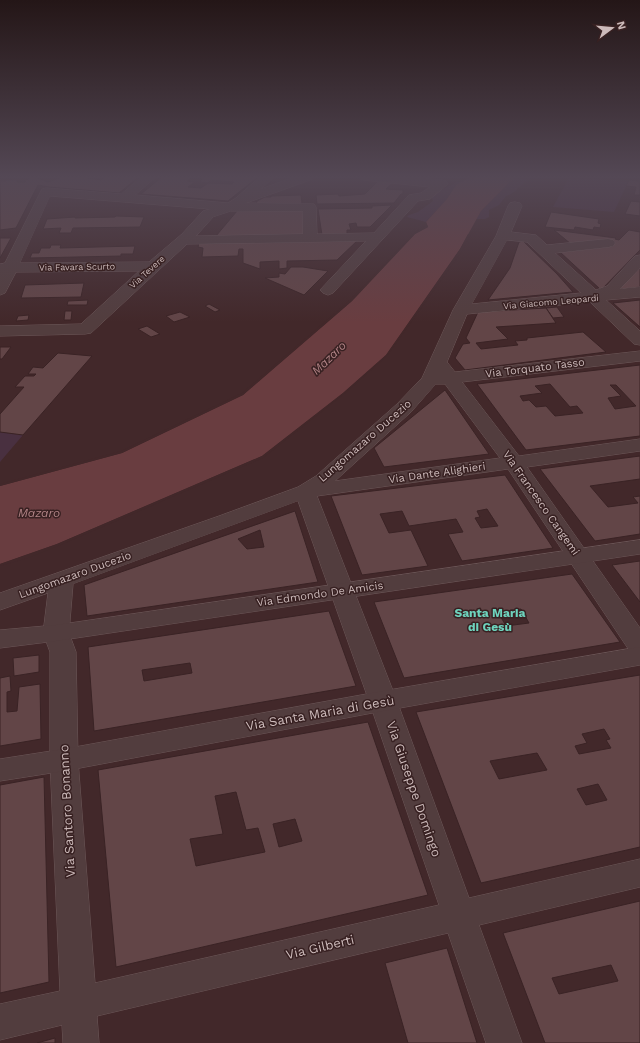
<svg xmlns="http://www.w3.org/2000/svg" width="640" height="1043" font-family="'Work Sans',sans-serif">
  <rect width="100%" height="100%" fill="#42282a"/>
  <g fill="#493040">
    <path d="M 516,176 L 533,176 C 524,181 515,194 506,196 L 499,205 L 489,210 L 489,217 L 485,219 L 476,219 L 481,211 Z"/>
    <polygon points="570,176 572,176 628,182 614,212 553,207"/>
    <polygon points="457,182 463,182 456,185 447,199 426,222 407,217 409,215 418,212 433,201 432,198 434,194"/>
    <polygon points="0,432 23,435 0,462"/>
  </g>
  <polygon fill="#693d40" points="472,176 516,176 481,211 460,249 386,355 343,393 262,456 57,544 0,564 0,486 122,453 243,395 352,301 415,234 428,227 426,222 447,199 456,185"/>
  <g fill="#42282a">
    <polygon points="424,222 426,222 428,227 415,234 352,301 243,395 122,453 0,486 0,484 121,451 242,393 350,300 414,233 425,226"/>
    <polygon points="468,234 471,234 462,251 387,356 344,394 263,458 58,546 28,558 0,566 0,564 57,544 262,456 343,393 386,355 460,249"/>
  </g>
  <g fill="#624547" stroke="#3a2325" fill-rule="evenodd">
    <polygon points="30,176 38,176 34,177 48,182 65,176 93,176 87,178 101,180 106,176 120,178 122,176 140,176 119,193 49,187 38,185 16,228 0,230 0,181 6,181 7,180 18,180 17,182 25,182 26,181 24,180 29,179"/>
    <path d="M 163,176 L 259,176 L 228,201 L 141,194 ZM 190,178 L 202,179 L 200,182 L 208,183 L 201,188 L 188,187 L 195,182 L 187,181 ZM 211,180 L 234,182 L 232,184 L 208,183 Z"/>
    <polygon points="380,179 395,181 386,189 403,190 403,194 401,194 394,203 317,204 316,195 338,194 339,196 365,194"/>
    <polygon points="629,180 640,181 640,195 634,195 636,187 626,186"/>
    <polygon points="301,195 302,204 256,205 257,201 265,197 271,197 271,196"/>
    <polygon points="631,201 640,202 640,216 625,214"/>
    <polygon points="392,205 370,227 357,227 356,223 349,224 351,230 347,230 347,234 322,235 318,209 372,208 372,206"/>
    <polygon points="303,210 305,235 216,236 237,211"/>
    <polygon points="551,212 599,219 598,223 601,224 600,228 594,227 593,230 575,227 574,230 545,227"/>
    <polygon points="116,216 144,217 140,227 73,228 71,233 59,233 61,228 43,229 47,219 75,217 75,218 115,217"/>
    <polygon points="554,230 616,238 615,239 619,240 629,230 640,232 640,250 602,289 600,289 560,252 613,246 614,241 571,244"/>
    <polygon points="0,238 11,238 0,258"/>
    <polygon points="358,240 337,260 287,261 287,268 279,269 279,261 260,262 260,269 243,263 243,249 239,249 238,256 202,257 203,248 198,247 199,243"/>
    <polygon points="523,241 557,274 573,292 488,300 510,268 519,242"/>
    <polygon points="51,245 61,245 60,248 135,246 133,254 121,254 121,256 30,258 32,253 39,253 41,248 50,248"/>
    <polygon points="291,267 303,267 328,271 304,295 265,278 279,277 279,273 285,274"/>
    <polygon points="640,268 640,287 623,289 621,287"/>
    <polygon points="84,283 81,297 21,298 25,285"/>
    <polygon points="88,300 87,305 67,305 68,301"/>
    <polygon points="640,300 640,327 613,303"/>
    <polygon points="209,304 220,310 215,312 205,306"/>
    <polygon points="557,307 564,317 553,318 546,308"/>
    <polygon points="546,308 556,323 496,327 508,339 476,343 481,349 518,345 515,341 527,340 527,338 583,332 606,352 465,370 455,358 463,344 470,343 466,338 478,312"/>
    <polygon points="65,311 72,311 71,320 64,320"/>
    <polygon points="180,312 190,317 174,322 166,316"/>
    <polygon points="29,315 28,320 16,321 18,316"/>
    <polygon points="147,326 160,334 151,337 138,329"/>
    <polygon points="0,347 11,347 2,359 0,359"/>
    <polygon points="58,353 92,356 23,435 0,432 0,414 24,387 15,387 25,376 34,376 36,374 28,374 33,367 43,368"/>
    <path d="M 640,365 L 640,436 L 526,450 L 477,384 ZM 550,384 L 570,407 L 577,406 L 583,413 L 555,416 L 546,406 L 536,407 L 529,400 L 523,401 L 520,396 L 542,393 L 535,386 ZM 610,385 L 616,385 L 636,406 L 615,409 L 608,398 L 621,396 Z"/>
    <polygon points="445,390 489,454 384,467 374,448"/>
    <polygon points="640,456 640,479 590,486 608,507 638,503 633,497 640,496 640,534 595,541 540,469"/>
    <path d="M 505,475 L 553,548 L 462,561 L 448,534 L 463,532 L 456,519 L 409,526 L 402,511 L 380,514 L 389,533 L 411,530 L 428,566 L 362,575 L 331,496 ZM 487,509 L 498,526 L 481,528 L 475,518 L 480,517 L 477,511 Z"/>
    <path d="M 295,511 L 318,582 L 87,616 L 84,585 ZM 260,530 L 264,547 L 247,549 L 238,539 Z"/>
    <polygon points="640,561 640,602 612,565"/>
    <path d="M 572,574 L 620,642 L 404,678 L 374,602 ZM 521,609 L 529,623 L 506,626 L 498,612 Z"/>
    <path d="M 329,611 L 356,686 L 94,731 L 88,647 ZM 190,663 L 192,673 L 144,681 L 142,670 Z"/>
    <polygon points="39,655 39,672 14,676 13,658"/>
    <path d="M 640,675 L 640,847 L 481,883 L 416,712 ZM 604,729 L 610,739 L 606,740 L 611,748 L 579,754 L 575,746 L 587,743 L 582,734 ZM 537,753 L 547,770 L 499,779 L 490,761 ZM 598,784 L 607,800 L 586,805 L 577,789 Z"/>
    <polygon points="10,676 11,691 7,692 7,712 17,711 19,687 40,684 41,739 0,746 0,678"/>
    <path d="M 368,722 L 428,895 L 116,967 L 98,770 ZM 236,792 L 246,830 L 258,828 L 265,852 L 196,866 L 190,839 L 223,834 L 215,796 ZM 295,819 L 302,841 L 279,847 L 273,824 Z"/>
    <polygon points="44,777 49,982 0,993 0,785"/>
    <path d="M 640,901 L 640,1043 L 545,1043 L 503,933 ZM 611,965 L 618,981 L 559,994 L 552,978 Z"/>
    <polygon points="447,948 477,1043 408,1043 385,963"/>
    <polygon points="55,1038 55,1043 37,1043"/>
  </g>
  <g fill="none" stroke-linecap="round" stroke-linejoin="round">
    <defs>
      <g id="minor">
        <path d="M 143,176 L 157,176 L 135,195 L 228,203 L 236,198 L 261,176 L 275,176 L 261,189 L 297,176 L 315,176 L 313,179 L 246,203 L 314,204 L 316,207 L 317,234 L 374,233 L 409,195 L 421,193 L 430,187 L 364,180 L 360,179 L 358,176 L 403,176 L 442,180 L 446,181 L 448,184 L 430,199 L 418,201 L 333,293 L 328,295 L 323,293 L 320,290 L 366,241 L 187,244 L 91,333 L 85,334 L 0,336 L 0,326 L 81,324 L 139,271 L 16,272 L 5,293 L 0,295 L 0,264 L 5,263 L 42,189 L 46,188 L 121,194 ZM 50,196 L 210,209 L 203,211 L 182,234 L 149,262 L 20,263 ZM 231,211 L 303,211 L 303,234 L 196,236 L 213,217 Z"/>
        <path d="M 515,202 L 520,203 L 522,206 L 511,232 L 536,235 L 547,245 L 608,239 L 613,240 L 615,243 L 613,246 L 608,247 L 555,253 L 596,290 L 607,286 L 635,256 L 640,255 L 640,268 L 620,289 L 640,287 L 640,297 L 606,300 L 640,331 L 640,345 L 634,344 L 590,302 L 467,314 L 447,362 L 455,372 L 640,351 L 640,361 L 462,382 L 519,456 L 640,439 L 640,451 L 527,467 L 640,628 L 640,656 L 631,653 L 508,469 L 317,496 L 397,701 L 469,898 L 640,859 L 640,887 L 479,925 L 522,1043 L 486,1043 L 448,933 L 97,1016 L 99,1043 L 63,1043 L 62,1025 L 0,1040 L 0,1004 L 60,991 L 50,760 L 50,652 L 43,633 L 48,593 L 0,610 L 0,593 L 219,516 L 298,487 L 316,476 L 397,404 L 422,378 L 453,310 L 496,236 L 508,206 L 510,203 ZM 507,240 L 527,242 L 581,293 L 472,304 ZM 436,384 L 445,384 L 500,458 L 335,481 L 411,412 ZM 298,501 L 369,701 L 439,905 L 95,983 L 78,760 L 76,652 L 69,633 L 73,584 Z"/>
      </g>
      <g id="tertiary">
        <polygon points="640,540 640,554 56,641 0,648 0,630 56,625"/>
        <polygon points="640,647 640,665 383,711 64,771 0,781 0,759 64,749 383,691"/>
      </g>
    </defs>
    <use href="#minor" stroke="#6d5859" stroke-width="1"/>
    <use href="#tertiary" stroke="#6d5859" stroke-width="1"/>
    <use href="#minor" fill="#523d3e" fill-rule="evenodd"/>
    <use href="#tertiary" fill="#523d3e" fill-rule="evenodd"/>
  </g>
  <linearGradient id="sky" x2="0" y2="1"><stop stop-color="#241617"/><stop offset="0.55" stop-color="#544855"/><stop offset="1" stop-color="#544855" stop-opacity="0"/></linearGradient>
  <rect width="640" height="322" fill="url(#sky)"/>
  <g text-anchor="middle" dominant-baseline="central" stroke-width="3" stroke-linejoin="round" paint-order="stroke">
    <g font-size="9" fill="#ccbaba" stroke="#382122">
      <text transform="translate(77 267) rotate(-1)">Via Favara Scurto</text>
      <text transform="translate(147 272) rotate(-42)">Via Tevere</text>
      <text transform="translate(551 302) rotate(-5)">Via Giacomo Leopardi</text>
    </g>
    <g font-size="11" fill="#ccbaba" stroke="#382122">
      <text transform="translate(535 368) rotate(-7)">Via Torquato Tasso</text>
      <text transform="translate(365 441) rotate(-41)">Lungomazaro Ducezio</text>
      <text transform="translate(437 473) rotate(-8)">Via Dante Alighieri</text>
      <text transform="translate(541 503) rotate(55)">Via Francesco Cangemi</text>
      <text transform="translate(75 575) rotate(-20)">Lungomazaro Ducezio</text>
      <text transform="translate(320 594) rotate(-8)">Via Edmondo De Amicis</text>
    </g>
    <g font-size="12" font-style="italic" fill="#b28386" stroke="#382122">
      <text transform="translate(329 358) rotate(-44)">Mazaro</text>
      <text x="39" y="513">Mazaro</text>
    </g>
    <g font-size="12" font-weight="bold" fill="#6ed3bd" stroke="#382122">
      <text x="490" y="613">Santa Maria<tspan x="490" dy="14">di Gesù</tspan></text>
    </g>
    <g font-size="13" fill="#ccbaba" stroke="#382122">
      <text transform="translate(320 713) rotate(-10)">Via Santa Maria di Gesù</text>
      <text transform="translate(414 789) rotate(71)">Via Giuseppe Domingo</text>
      <text transform="translate(67 811) rotate(-93)">Via Santoro Bonanno</text>
      <text transform="translate(320 947) rotate(-13)">Via Gilberti</text>
    </g>
  </g>
  <g transform="translate(612 28) rotate(74)" stroke="#382122" stroke-width="3" paint-order="stroke">
  <path d="M0-3L7 15L0 10L-7 15Z" fill="#ccbaba"/>
  <text y="-6" font-size="11" font-weight="bold" text-anchor="middle" fill="#ccbaba">N</text>
  </g>
</svg>
